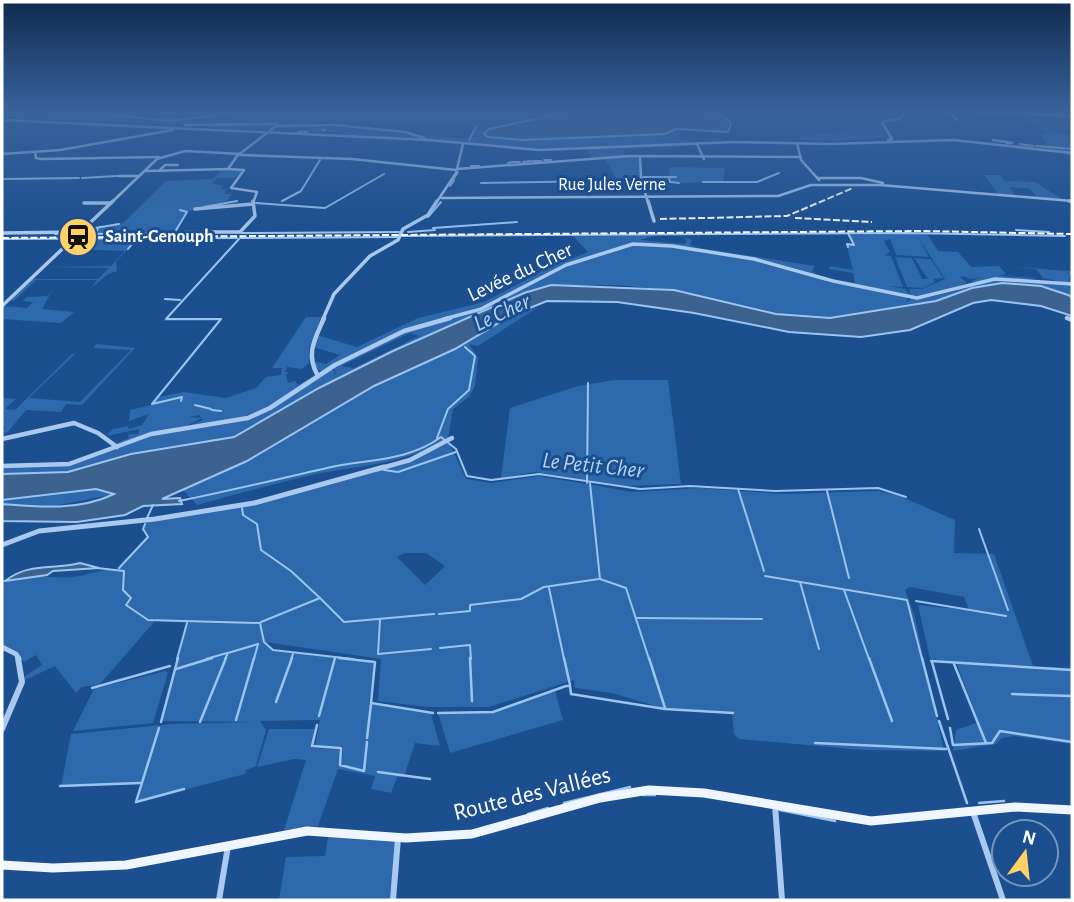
<svg xmlns="http://www.w3.org/2000/svg" width="1074" height="902" font-family="'Alegreya Sans',sans-serif">
  <rect width="100%" height="100%" fill="#1b4f8f"/>
  <g fill="#2e69ad" fill-rule="evenodd">
    <path d="M 2,110 L 68,110 L 169,121 L 234,113 L 578,110 L 489,129 L 484,134 L 488,137 L 523,140 L 679,131 L 681,142 L 682,138 L 697,146 L 623,149 L 626,157 L 639,158 L 639,177 L 617,180 L 604,157 L 591,158 L 588,148 L 515,149 L 424,138 L 343,136 L 346,132 L 301,132 L 303,128 L 298,128 L 228,130 L 202,125 L 2,117 ZM 314,122 L 475,127 L 469,139 L 301,124 Z"/>
    <polygon points="975,113 1072,114 1030,115 1059,134 1072,135 1072,151 1033,147 1048,146 1039,134 1047,132 1019,114"/>
    <polygon points="859,122 880,122 891,137 833,141 792,139 848,130 850,125"/>
    <polygon points="670,167 725,168 723,182 671,183 668,176"/>
    <polygon points="221,170 242,170 235,178 217,178 212,184 223,185 221,189 227,189 224,194 232,194 227,201 187,212 175,232 95,234 101,227 123,223 166,181 213,179"/>
    <polygon points="984,175 1000,175 1005,181 1035,182 1062,199 1038,198 1030,189 1010,187 1016,196 999,195"/>
    <path d="M 927,234 L 938,251 L 958,252 L 971,267 L 999,266 L 1006,274 L 999,276 L 1039,278 L 974,282 L 971,281 L 982,277 L 971,279 L 963,276 L 960,277 L 967,283 L 924,298 L 886,293 L 908,298 L 906,303 L 911,298 C 938,300 972,283 1002,280 C 1020,278 1039,283 1057,281 L 1043,278 L 1036,269 L 1015,267 C 1032,267 1070,273 1072,270 L 1072,277 L 1069,278 L 1072,297 L 1041,286 L 1002,283 L 972,288 L 927,303 L 841,317 L 816,318 L 776,314 L 674,290 L 617,285 L 551,285 L 524,293 L 393,351 L 319,388 L 234,437 L 131,454 L 68,472 L 2,474 L 2,467 L 72,464 L 147,436 L 245,421 L 330,369 L 335,371 L 334,377 L 336,373 L 334,367 L 400,333 L 487,307 L 562,268 L 615,248 L 568,264 L 493,303 L 406,329 L 322,371 L 318,370 L 312,361 L 326,364 L 340,355 L 313,347 L 317,335 L 357,347 L 418,318 L 484,302 L 546,269 L 588,252 L 573,236 L 656,235 L 640,240 L 684,244 L 687,242 L 685,238 L 679,235 L 692,240 L 690,245 L 699,248 L 815,266 L 812,271 L 827,282 L 842,284 L 844,281 L 855,283 L 853,273 L 829,269 L 830,266 L 853,270 L 846,243 L 853,244 L 848,235 ZM 918,237 L 945,279 L 922,289 L 909,289 L 911,296 L 905,289 L 889,286 L 903,287 L 891,256 L 885,255 L 890,252 L 884,241 L 890,239 L 896,255 L 929,257 ZM 410,333 L 419,336 L 354,368 L 341,366 Z"/>
    <polygon points="137,239 116,262 117,271 108,274 91,288 97,280 36,280 14,301 10,300 32,279 98,279 109,268 45,267 111,266 125,251 64,249 73,248 80,242 73,240"/>
    <polygon points="239,239 168,318 223,318 159,397 184,392 226,398 256,388 266,377 281,375 282,368 272,368 306,317 321,317 309,349 309,363 302,369 287,367 285,372 289,372 286,375 288,383 295,381 298,385 316,375 267,409 242,419 189,426 203,420 199,415 189,417 202,418 184,427 117,444 110,440 117,443 129,438 128,434 139,434 139,429 106,436 113,429 128,426 129,429 142,425 149,414 129,421 130,410 151,405 218,321 163,321"/>
    <polygon points="895,257 912,258 922,279 928,279 914,258 931,259 943,278 933,279 935,282 923,288 907,287"/>
    <polygon points="53,289 42,309 74,312 61,323 2,319 3,306 27,308 33,302 23,301 27,297 48,296"/>
    <path d="M 538,307 L 478,346 L 469,344 L 478,358 L 475,386 L 469,397 L 453,409 L 448,438 C 397,468 357,464 303,477 C 267,486 232,495 197,505 L 183,490 L 219,474 L 374,386 L 455,349 L 510,316 Z"/>
    <polygon points="96,344 135,348 82,405 66,404 61,412 26,410 7,433 2,432 5,426 2,426 2,398 16,399 5,409 15,410 72,354 75,354 29,398 80,402 131,350 93,348"/>
    <polygon points="614,380 668,380 681,484 626,486 536,472 501,478 510,408 578,386"/>
    <path d="M 449,443 L 466,479 L 492,483 L 539,476 L 633,492 L 700,488 L 785,494 L 878,491 L 897,495 L 955,520 L 954,553 L 994,554 L 1033,666 L 1072,668 L 1072,744 L 1014,736 L 1002,738 L 996,744 L 953,751 L 956,730 L 979,722 L 956,662 L 930,659 L 918,605 L 969,610 L 964,597 L 910,587 L 905,590 L 914,614 L 944,751 L 863,750 L 739,739 L 734,734 L 732,713 L 665,709 L 612,693 L 575,688 L 574,680 L 489,707 L 427,707 L 378,701 L 381,659 L 265,642 L 273,650 L 375,662 L 369,704 L 431,714 L 440,746 L 415,743 L 404,777 L 397,777 L 391,793 L 371,789 L 375,776 L 338,769 L 318,826 L 284,830 L 306,760 L 294,759 L 257,767 L 269,729 L 316,729 L 311,748 L 339,749 L 341,766 L 343,746 L 315,746 L 320,720 L 260,721 L 266,730 L 256,766 L 246,770 L 245,774 L 138,802 L 141,783 L 61,787 L 71,734 L 172,724 L 255,722 L 161,721 L 187,623 L 155,621 L 100,684 L 82,687 L 76,693 L 55,666 L 23,681 L 25,676 L 42,665 L 36,655 L 24,662 L 17,651 L 2,644 L 2,584 C 25,572 49,579 73,577 C 89,575 101,569 117,569 L 147,537 L 143,529 L 146,520 L 242,507 L 410,460 ZM 405,553 L 426,553 L 445,566 L 425,585 L 397,557 Z"/>
    <polygon points="96,489 114,494 50,507 2,504 2,500"/>
    <polygon points="165,671 168,673 153,723 73,731 94,689"/>
    <polygon points="555,691 563,720 450,753 438,713 493,712"/>
    <polygon points="329,831 398,837 393,900 279,900 286,857 325,856"/>
  </g>
  <g fill="#3c6290" stroke="#9cc4f0" stroke-width="2">
    <polygon points="68,110 197,113 365,110 347,114 234,113 169,121"/>
    <polygon points="578,110 704,111 724,116 731,124 728,132 676,129 665,134 523,140 488,137 484,134 489,129"/>
    <path d="M 1002,283 L 1041,286 L 1068,295 L 1072,297 L 1072,316 L 1041,306 L 991,300 L 973,303 L 910,330 L 861,337 L 789,332 L 694,313 L 617,302 L 547,301 L 510,316 L 455,349 L 374,386 L 247,461 L 162,499 L 180,498 L 182,504 L 143,506 L 125,515 L 77,522 L 2,521 L 2,504 C 38,507 79,511 114,494 L 96,489 L 2,500 L 2,474 L 68,472 L 131,454 L 234,437 L 319,388 L 393,351 L 524,293 L 551,285 L 674,290 L 776,314 L 830,318 L 936,301 L 972,288 Z"/>
    <path d="M 80,563 L 99,568 L 53,571 L 47,575 L 5,581 C 29,562 53,570 80,563 Z"/>
  </g>
  <g fill="none" stroke-linecap="round" stroke-linejoin="round">
    <g stroke="#9cc4f0" stroke-width="2">
      <polyline points="945,112 948,114"/>
      <polyline points="979,114 993,114"/>
      <polyline points="951,115 954,117"/>
      <polyline points="955,118 957,120"/>
      <polyline points="322,130 325,130"/>
      <polyline points="469,140 476,127"/>
      <polyline points="1020,144 1033,146"/>
      <polyline points="1036,146 1072,149"/>
      <polyline points="544,160 551,160"/>
      <polyline points="533,161 541,161"/>
      <polyline points="513,162 520,162"/>
      <polyline points="523,162 531,161"/>
      <polyline points="508,163 512,162"/>
      <polyline points="471,166 479,166"/>
      <polyline points="643,177 676,177"/>
      <polyline points="82,178 116,176"/>
      <polyline points="454,178 458,172"/>
      <polyline points="669,178 670,182 679,183"/>
      <polyline points="2,179 79,178"/>
      <polyline points="703,182 757,182 779,173"/>
      <polyline points="481,183 607,181"/>
      <polyline points="450,186 454,180"/>
      <polyline points="282,201 301,191 320,160"/>
      <polyline points="256,203 325,208 384,174"/>
      <polyline points="204,207 237,201"/>
      <polyline points="428,217 441,202"/>
      <polyline points="433,228 517,222"/>
      <polyline points="89,229 119,224"/>
      <polyline points="1016,230 1049,232"/>
      <polyline points="175,232 187,212 180,210"/>
      <polyline points="408,232 435,230"/>
      <polyline points="95,233 98,229"/>
      <polyline points="242,233 399,232"/>
      <polyline points="848,233 854,245 847,244 848,247"/>
      <polyline points="55,234 75,234"/>
      <polyline points="84,234 186,233"/>
      <polyline points="402,236 908,233 1065,236"/>
      <polyline points="240,238 397,237"/>
      <polyline points="2,239 237,238"/>
      <polyline points="128,249 136,239"/>
      <polyline points="165,299 180,300"/>
      <polyline points="181,401 182,397 152,404 221,319 166,319 239,239"/>
      <polyline points="195,405 211,409"/>
      <polyline points="212,410 221,411"/>
      <polyline points="437,438 448,409 469,390 475,356 465,347"/>
      <polyline points="384,470 398,472 456,452"/>
      <polyline points="587,483 588,383"/>
      <polyline points="590,483 600,579 626,588 649,659"/>
      <polyline points="738,489 764,571"/>
      <polyline points="827,491 849,578"/>
      <path d="M 179,501 C 229,491 278,479 327,468 C 366,459 407,462 441,437 L 456,449 L 467,476 L 491,480 L 539,474 L 640,489 L 690,486 L 775,491 L 878,488 L 906,497"/>
      <polyline points="242,508 243,515 257,524 261,550 291,571 320,598"/>
      <polyline points="147,518 153,505"/>
      <polyline points="979,529 1008,610"/>
      <polyline points="97,568 124,571 123,590 131,598 126,605 148,620 260,623 264,642 273,650 353,659"/>
      <polyline points="119,568 148,537 143,529 145,524"/>
      <polyline points="765,576 907,600 922,659"/>
      <polyline points="800,582 819,649"/>
      <polyline points="549,588 564,659"/>
      <polyline points="844,590 869,659"/>
      <polyline points="916,601 1006,616"/>
      <polyline points="439,614 470,611 470,605 521,599 544,587 599,579"/>
      <polyline points="637,618 762,619"/>
      <polyline points="380,619 378,654 431,649"/>
      <polyline points="261,622 320,598 344,622 434,614"/>
      <polyline points="440,648 470,645 471,659"/>
      <polyline points="177,659 187,623"/>
      <polyline points="206,659 227,653"/>
      <polyline points="225,659 228,653 258,644"/>
      <polyline points="254,659 258,644"/>
      <polyline points="291,659 293,654"/>
    </g>
    <g stroke="#9cc4f0" stroke-width="2.5">
      <polyline points="339,658 375,662 371,703 433,713"/>
      <polyline points="470,658 472,701"/>
      <polyline points="564,658 570,685"/>
      <polyline points="649,658 665,708"/>
      <polyline points="869,658 892,721"/>
      <polyline points="922,658 937,716"/>
      <polyline points="931,661 1072,670"/>
      <polyline points="932,662 948,719"/>
      <polyline points="954,664 986,743"/>
      <polyline points="176,669 212,658"/>
      <polyline points="92,688 170,666"/>
      <polyline points="1012,694 1072,696"/>
      <polyline points="276,702 292,658"/>
      <polyline points="438,713 493,712 566,686 570,686 571,694 665,709 733,713"/>
      <polyline points="319,716 335,658"/>
      <polyline points="236,720 254,658"/>
      <polyline points="939,721 967,803"/>
      <polyline points="161,722 178,658"/>
      <polyline points="200,722 226,658"/>
      <polyline points="317,725 312,746 341,748 340,765 364,771 367,742"/>
      <polyline points="159,728 136,802 184,789"/>
      <polyline points="950,728 953,745 992,743 1000,731 1072,742"/>
      <polyline points="367,738 371,704"/>
      <polyline points="815,743 946,749"/>
      <polyline points="378,772 430,779"/>
      <polyline points="60,786 140,783"/>
      <polyline points="643,795 655,795"/>
      <polyline points="564,803 630,787"/>
      <polyline points="979,803 1004,801"/>
      <polyline points="780,810 835,821"/>
      <polyline points="528,814 548,808"/>
    </g>
    <g stroke="#a9c9ee" stroke-width="2.5">
      <polyline points="939,110 1072,116"/>
      <polyline points="2,120 429,140 539,150 734,142 830,144 953,140 1072,153"/>
      <polyline points="185,125 278,124"/>
      <polyline points="336,125 405,132 424,138"/>
      <polyline points="298,132 307,132"/>
      <polyline points="888,140 892,139 882,122 900,119 907,110"/>
      <polyline points="993,140 1012,143 1007,143"/>
      <polyline points="797,143 801,160 819,180"/>
      <polyline points="697,144 704,159"/>
      <polyline points="35,152 36,158 41,159 159,157"/>
      <polyline points="2,154 60,150 173,130"/>
      <polyline points="241,155 352,159 456,170"/>
      <polyline points="640,156 641,178 648,203"/>
      <polyline points="457,169 630,156 801,157"/>
      <polyline points="160,170 165,165 178,165"/>
      <polyline points="146,171 228,169"/>
      <polyline points="118,176 139,176"/>
      <polyline points="817,178 861,178 883,183"/>
      <polyline points="442,198 778,196 811,185 880,185 1072,201"/>
      <polyline points="111,203 157,159 185,151 241,154"/>
      <polyline points="253,203 257,192 231,188 244,170 228,169 237,156 276,126 336,125"/>
      <polyline points="436,203 456,173 463,144"/>
    </g>
    <g stroke="#a9c9ee" stroke-width="3.5">
      <polyline points="648,201 654,221"/>
      <polyline points="1069,201 1072,201"/>
      <polyline points="84,203 111,203"/>
      <polyline points="195,209 253,204"/>
      <polyline points="186,232 240,232 255,216 253,201"/>
      <polyline points="2,233 78,232"/>
      <polyline points="2,306 113,201"/>
      <polyline points="1067,318 1071,319"/>
      <polyline points="323,319 334,294 370,256 398,240 403,229 428,215 437,201"/>
      <polyline points="444,319 481,309 566,265 633,244 672,246 754,259 833,281 917,298 995,279 1072,284"/>
    </g>
    <g stroke="#a9c9ee" stroke-width="4.5">
      <polyline points="1067,318 1072,320"/>
      <path d="M 318,376 C 305,354 315,339 324,318"/>
      <polyline points="2,439 74,423 98,433 117,447"/>
      <polyline points="2,466 69,464 151,434 248,418 270,408 335,365 404,331 450,318"/>
      <polyline points="378,469 410,460 452,438"/>
    </g>
    <g stroke="#a9c9ee" stroke-width="5">
      <polyline points="2,545 39,531 155,519 254,503 384,467"/>
      <polyline points="2,647 16,654 19,659"/>
    </g>
    <g stroke="#a9c9ee" stroke-width="6">
      <polyline points="2,729 22,682 18,658"/>
      <polyline points="775,805 782,900"/>
      <polyline points="973,812 1003,900"/>
      <polyline points="219,900 228,846"/>
      <polyline points="393,900 398,838"/>
    </g>
    <polyline stroke="#f0f6ff" stroke-width="9" points="2,865 53,868 126,865 307,831 406,838 472,834 600,798 649,790 704,793 871,821 1015,807 1072,810"/>
    <g stroke="#fff" stroke-width="2" stroke-dasharray="7 2.5" stroke-linecap="butt">
      <polyline points="795,218 872,222"/>
      <polyline points="660,219 787,216 853,188"/>
      <polyline points="2,238 922,231 1072,234"/>
    </g>
  </g>
  <linearGradient id="sky" x2="0" y2="1"><stop stop-color="#0f2b4f"/><stop offset="0.47" stop-color="#39639b"/><stop offset="1" stop-color="#39639b" stop-opacity="0"/></linearGradient>
  <rect width="1074" height="236" fill="url(#sky)"/>
  <defs>
    <symbol id="station-disc" viewBox="-11 -11 22 22"><circle r="9.5" fill="#ffd166" stroke="#1b4f8f"/><path d="M-3-6H3Q5-6 5-4V2Q5 4 3 4L4.5 6H3L1.5 4h-3L-3 6H-4.5L-3 4Q-5 4-5 2V-4Q-5-6-3-6ZM-3.5-4v3h7v-3ZM-3.5 1v1.5H-2V1ZM2 1v1.5H3.5V1Z" fill="#111"/></symbol>
  </defs>
  <g fill-rule="evenodd">
    <use href="#station-disc" x="56" y="215" width="44" height="44"/>
  </g>
  <g text-anchor="middle" dominant-baseline="central" stroke-width="6" stroke-linejoin="round" paint-order="stroke">
    <g font-size="18" fill="#fff" stroke="#1b4f8f">
      <text x="612" y="185">Rue Jules Verne</text>
    </g>
    <g font-size="18" font-weight="bold" fill="#fff" stroke="#1b4f8f" text-anchor="start">
      <text x="105" y="237">Saint-Genouph</text>
    </g>
    <g font-size="21" fill="#fff" stroke="#1b4f8f">
      <text transform="translate(520 272) rotate(-25)">Levée du Cher</text>
    </g>
    <g font-size="23" font-style="italic" fill="#b5d3f5" stroke="#1b4f8f">
      <text transform="translate(502 313) rotate(-25)">Le Cher</text>
      <text transform="translate(593 466) rotate(6)">Le Petit Cher</text>
    </g>
    <g font-size="24" fill="#fff" stroke="#1b4f8f">
      <text transform="translate(532 794) rotate(-14)">Route des Vallées</text>
    </g>
  </g>
  <rect width="1074" height="902" fill="none" stroke="#ffffff" stroke-width="7"/>
  <g transform="translate(1025 853) rotate(15)"><circle r="33" fill="#1b4f8f" stroke="#7695bc" stroke-width="2"/>
  <path d="M0-5L12 26L0 18L-12 26Z" fill="#ffd166"/>
  <text y="-10" font-size="19" font-weight="bold" text-anchor="middle" fill="#ffffff">N</text>
  </g>
</svg>
